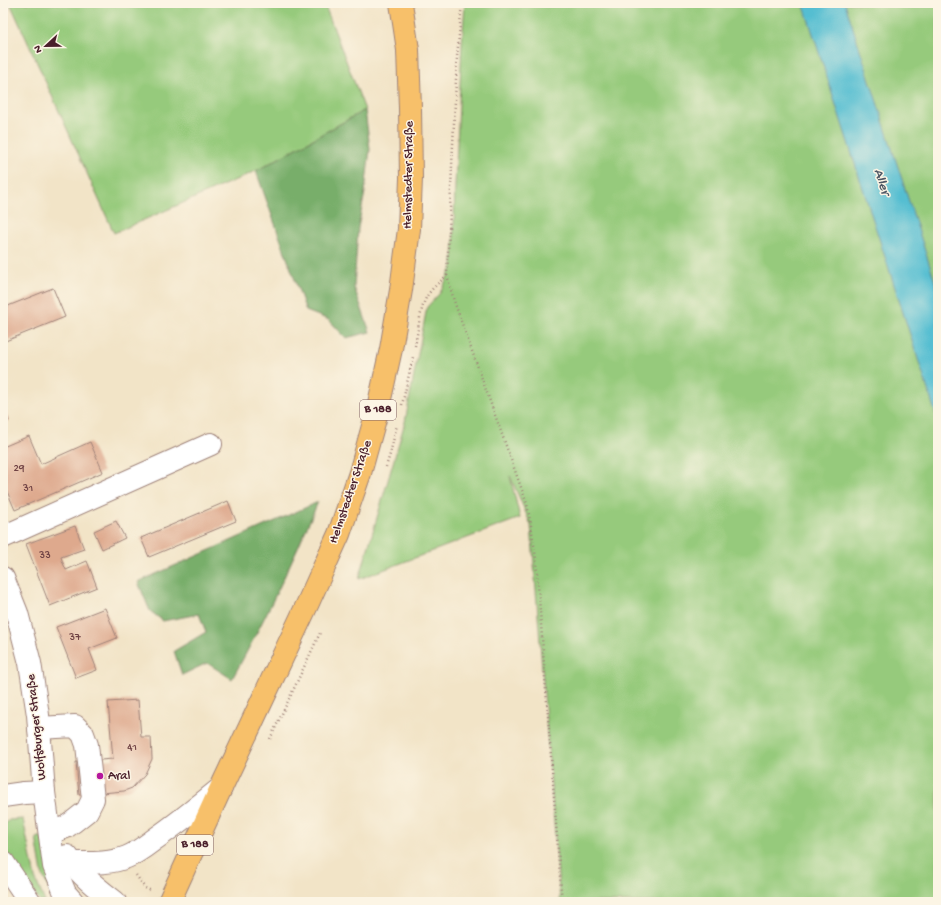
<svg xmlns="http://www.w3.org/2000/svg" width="941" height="905" font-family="'Gochi Hand',sans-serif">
  <rect width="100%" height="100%" fill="#fcf5e5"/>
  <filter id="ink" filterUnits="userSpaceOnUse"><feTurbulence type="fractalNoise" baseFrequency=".025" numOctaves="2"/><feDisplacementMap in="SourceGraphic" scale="8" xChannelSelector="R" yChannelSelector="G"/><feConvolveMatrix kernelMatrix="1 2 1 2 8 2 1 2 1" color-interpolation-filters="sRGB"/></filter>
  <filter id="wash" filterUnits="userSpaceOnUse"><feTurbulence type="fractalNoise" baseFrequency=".012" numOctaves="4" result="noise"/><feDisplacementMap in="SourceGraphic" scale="16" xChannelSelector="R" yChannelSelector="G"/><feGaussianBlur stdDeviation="0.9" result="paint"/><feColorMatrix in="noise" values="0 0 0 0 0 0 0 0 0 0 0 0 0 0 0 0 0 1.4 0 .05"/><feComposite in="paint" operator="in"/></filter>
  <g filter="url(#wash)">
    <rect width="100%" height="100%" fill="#f2e4c7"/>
    <g fill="#96ca7b" stroke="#707453">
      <polygon points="10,3 324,3 365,110 256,171 114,233"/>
      <polygon points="465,3 938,3 938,902 560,902 531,525 510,476 520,518 359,579 405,422 427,307 440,293 453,266 455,185 462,44"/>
      <polygon points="23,819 35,878 45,902 40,902 3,849 3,826 9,820"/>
      <polygon points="41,836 62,902 55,902 42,874 36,838"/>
    </g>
    <g fill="#78ae6b" stroke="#61664b">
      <polygon points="365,110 370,149 365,192 358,228 354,287 370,332 346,338 329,320 306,311 256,171"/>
      <path d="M 318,502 C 292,562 264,622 232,679 L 207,663 L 182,675 L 174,651 L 206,632 L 199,614 L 163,621 L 150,611 L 138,582 Z"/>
    </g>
    <polygon fill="#55bed1" stroke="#506e7e" points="803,3 845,3 938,291 938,421"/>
    <g id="blocks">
      <g fill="#dea98d">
        <polygon points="53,288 65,317 3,342 3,308"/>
        <polygon points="3,405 9,421 3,423"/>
        <polygon points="29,436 41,464 90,442 103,472 15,510 3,482 3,447"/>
        <polygon points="228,501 236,521 149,557 141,538"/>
        <polygon points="116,521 125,538 102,549 94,531"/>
        <polygon points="75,526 84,549 61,557 63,563 66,570 87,561 97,587 50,606 26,544"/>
        <polygon points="105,608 117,638 89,649 97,670 76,678 56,627"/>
        <polygon points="138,700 141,737 151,737 152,759 145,774 132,788 124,791 79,795 76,762 113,759 108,702"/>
      </g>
    </g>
  </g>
  <g filter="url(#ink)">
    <use href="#blocks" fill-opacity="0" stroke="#9e8279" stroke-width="1"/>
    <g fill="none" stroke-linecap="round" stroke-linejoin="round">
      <defs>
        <g id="minor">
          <polyline points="3,537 211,444"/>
          <polyline points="3,578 17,613 30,663 38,715 44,792 54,866 65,893 73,902"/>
          <polyline points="39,728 75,726 83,734 87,745 93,799 87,811 73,822 66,827 50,833"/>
          <polyline points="3,796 24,793 44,792"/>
          <path d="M 67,856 C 80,875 97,888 115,902"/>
          <polyline points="3,862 30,902"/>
          <path d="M 72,863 C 90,863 110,864 127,857 C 137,853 147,845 155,839 C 178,823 199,806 221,788"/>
        </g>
        <polyline id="major" points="169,902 221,788 307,605 339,534 360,473 378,408 391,349 401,290 409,229 411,178 410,108 408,50 401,3"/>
      </defs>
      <use href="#minor" stroke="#9e8279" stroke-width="24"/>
      <use href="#major" stroke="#9e8279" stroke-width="24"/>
      <g stroke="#9e8279" stroke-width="2.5" stroke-dasharray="1 3" stroke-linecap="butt">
        <polyline points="447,275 454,301 527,504 531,525 536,558 562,902"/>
        <path d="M 415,346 C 418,332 420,308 427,296 C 432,288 440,282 447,275 L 457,57 L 462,3"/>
        <polyline points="402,405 413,357"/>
        <polyline points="386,467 390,454 397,425"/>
        <polyline points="270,739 290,697 320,633"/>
        <polyline points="136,875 145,888 152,891"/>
      </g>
      <use href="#minor" stroke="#fff" stroke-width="22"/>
      <use href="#major" stroke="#f7c06b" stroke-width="22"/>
    </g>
  </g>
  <circle fill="#b5179e" stroke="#fcf5e5" stroke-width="1.5" cx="100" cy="776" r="4"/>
  <g text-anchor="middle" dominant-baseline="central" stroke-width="3" stroke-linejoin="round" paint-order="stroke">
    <g font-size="11" fill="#6f4244">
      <text x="19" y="469">29</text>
      <text x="28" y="489">31</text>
      <text x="45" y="556">33</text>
      <text x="75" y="638">37</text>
      <text x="132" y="748">41</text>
    </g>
    <g fill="#fcf5e5" stroke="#7f5f63" stroke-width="1">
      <rect x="360" y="400" width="36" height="20" rx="3"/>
      <rect x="177" y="835" width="36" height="20" rx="3"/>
    </g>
    <g font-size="12" font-weight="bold" fill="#4a1f2b">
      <text x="378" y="410">B 188</text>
      <text x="195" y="845">B 188</text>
    </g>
    <g font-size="13" fill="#4a1f2b" stroke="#fcf5e5">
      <text transform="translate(409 175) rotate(-89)">Helmstedter Straße</text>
      <text transform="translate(351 492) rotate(-71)">Helmstedter Straße</text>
      <text transform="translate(37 727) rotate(-96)">Wolfsburger Straße</text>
    </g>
    <g font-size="13" fill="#4a1f2b" stroke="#fcf5e5" text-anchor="start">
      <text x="108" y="776">Aral</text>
    </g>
    <g font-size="14" font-style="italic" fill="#4e5765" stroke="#fcf5e5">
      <text transform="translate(881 182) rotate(72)">Aller</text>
    </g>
  </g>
  <rect width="941" height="905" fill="none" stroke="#fcf5e5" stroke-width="16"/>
  <g transform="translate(46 46) rotate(248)" stroke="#fcf5e5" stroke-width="3" paint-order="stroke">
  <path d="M0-3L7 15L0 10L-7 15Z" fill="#4a1f2b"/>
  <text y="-6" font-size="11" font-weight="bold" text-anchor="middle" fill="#4a1f2b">N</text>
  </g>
</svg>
